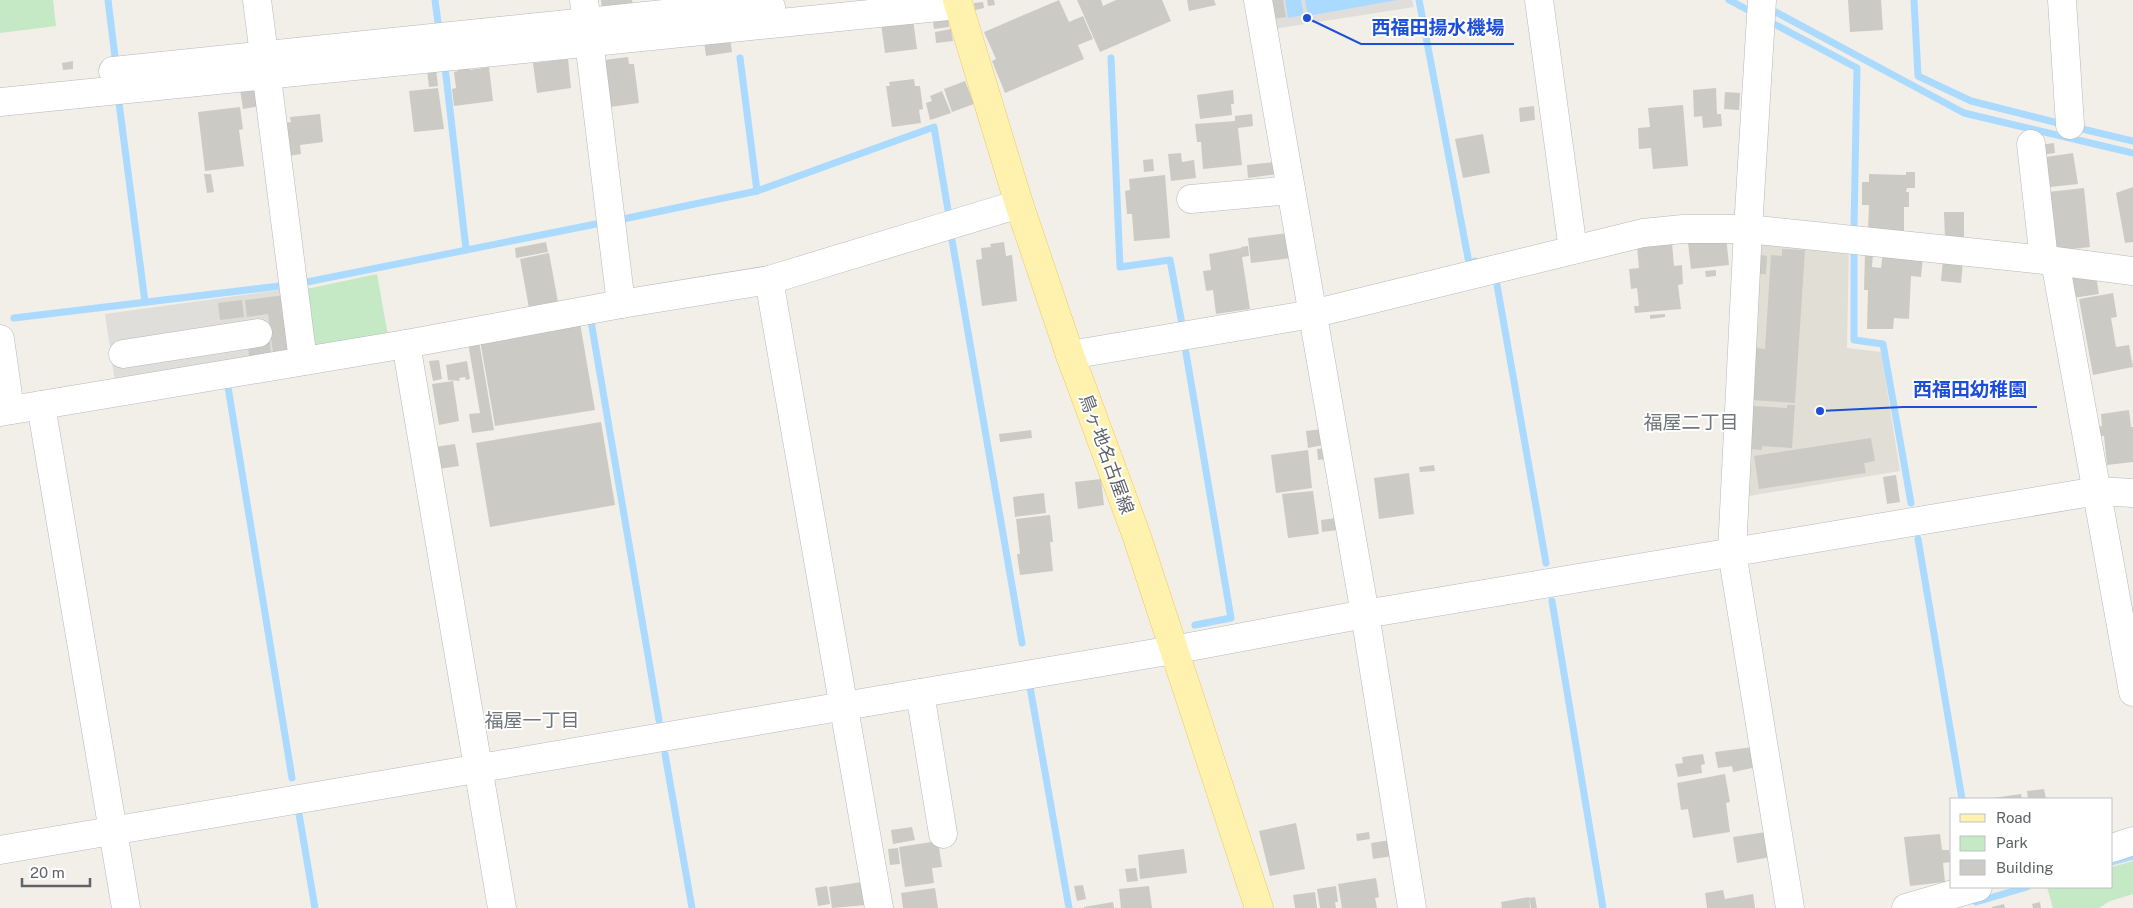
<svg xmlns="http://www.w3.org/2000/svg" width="2133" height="908" font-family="'Public Sans','Noto Sans JP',sans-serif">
  <rect width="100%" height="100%" fill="#f1efe8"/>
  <g fill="#e0deda">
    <polygon points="1267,0 1412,0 1414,7 1273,29"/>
    <polygon points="286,289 294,345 288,354 115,382 105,314"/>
  </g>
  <polygon fill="#e1ded6" points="1767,239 1849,247 1847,348 1881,352 1900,471 1743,497 1759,245"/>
  <g fill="#c5e8c5">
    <polygon points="0,0 53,0 56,26 0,33"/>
    <polygon points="377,274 388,336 317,348 308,339 302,290"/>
    <polygon points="2133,861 2133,894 2110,901 2099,908 2053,908 2047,887 2112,887 2112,867"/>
  </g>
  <g fill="#aadaff">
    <polygon points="1285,0 1301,0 1304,15 1288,18"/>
    <polygon points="1305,0 1397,0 1308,16"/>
  </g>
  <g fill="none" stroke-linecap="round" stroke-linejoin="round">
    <g stroke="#aadaff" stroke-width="7">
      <polyline points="108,0 115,57"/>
      <polyline points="435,0 439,30"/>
      <polyline points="1419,0 1469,263 1475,261"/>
      <polyline points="1729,0 1748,10"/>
      <polyline points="1914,0 1918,76 1971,101 2058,123"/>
      <polyline points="1772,10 1964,113 2133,153"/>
      <polyline points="1776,25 1857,68 1854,227"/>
      <polyline points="740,58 757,191"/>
      <polyline points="1111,58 1120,267 1170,260 1182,324"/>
      <polyline points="445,67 466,249"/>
      <polyline points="119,103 145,302"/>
      <polyline points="2078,128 2133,141"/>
      <polyline points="623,219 757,191 934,127 948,210"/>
      <polyline points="952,240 1022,643"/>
      <polyline points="1854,249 1854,340 1883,344 1911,503"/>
      <polyline points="307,282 601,223"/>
      <polyline points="1497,285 1546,563"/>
      <polyline points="14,318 280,286"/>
      <polyline points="591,321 659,720"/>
      <polyline points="1186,353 1231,618 1195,625"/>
      <polyline points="228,387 292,778"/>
      <polyline points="1918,539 1962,799"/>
      <polyline points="1552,601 1603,908"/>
      <polyline points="1030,687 1069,908"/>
      <polyline points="665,754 692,908"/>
      <polyline points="299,814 315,908"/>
      <polyline points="2112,862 2133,856"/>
      <polyline points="1976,902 2027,887"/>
    </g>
  </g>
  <g fill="#cccac5">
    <polygon points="601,0 632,0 633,6 602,10"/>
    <polygon points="987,0 994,0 995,5 988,6"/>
    <polygon points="1059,0 1069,22 1083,16 1093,39 1078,45 1084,59 1005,93 992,61 996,59 984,32"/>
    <polygon points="1077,0 1101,0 1103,6 1116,0 1162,0 1171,21 1100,52"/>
    <polygon points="1187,0 1214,0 1216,5 1189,11"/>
    <polygon points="1269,0 1283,0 1286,17 1273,19"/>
    <polygon points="1848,0 1881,0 1883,30 1850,32"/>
    <polygon points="983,2 984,8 975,10 974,3"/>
    <polygon points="948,14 949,27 934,29 932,16"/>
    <polygon points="913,19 917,49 885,53 881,23"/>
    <polygon points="951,29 953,41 936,43 935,32"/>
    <polygon points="730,38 732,52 706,56 704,41"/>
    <polygon points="628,57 629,64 634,64 639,103 610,107 604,60"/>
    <polygon points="568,59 571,88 537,93 533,63"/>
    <polygon points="73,61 73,69 63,70 62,63"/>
    <polygon points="469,64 470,70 489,67 493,101 454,106 452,89 456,88 454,72 458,71 457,65"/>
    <polygon points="436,69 438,86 429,87 427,70"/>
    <polygon points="914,79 915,86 920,86 923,109 919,110 921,123 892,127 886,86 890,86 889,82"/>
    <polygon points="965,81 974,104 952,112 944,89"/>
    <polygon points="259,87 261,106 243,109 240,89"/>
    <polygon points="438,88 444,129 414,132 409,91"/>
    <polygon points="1716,88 1717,114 1721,114 1722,126 1703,128 1702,116 1694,117 1693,90"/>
    <polygon points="1233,90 1234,104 1231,104 1232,115 1200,119 1197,95"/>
    <polygon points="942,91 951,113 930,120 926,103 932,101 930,96"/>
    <polygon points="1725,92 1740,93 1739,110 1724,109"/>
    <polygon points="1683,105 1688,166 1653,169 1651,148 1639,149 1638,128 1650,127 1648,108"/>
    <polygon points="1534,106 1535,120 1520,122 1519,108"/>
    <polygon points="240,107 243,129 239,130 244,166 205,171 198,112"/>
    <polygon points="320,114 323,142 300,145 301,154 288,156 284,123 291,122 290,117"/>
    <polygon points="1252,114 1253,126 1238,128 1242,165 1203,169 1201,142 1197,142 1195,124 1235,121 1235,116"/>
    <polygon points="1483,134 1490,173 1463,178 1455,139"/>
    <polygon points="2054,143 2055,153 2041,155 2040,145"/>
    <polygon points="1181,153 1182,162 1194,160 1196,178 1171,181 1168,154"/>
    <polygon points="2073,153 2078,184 2050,187 2046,157"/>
    <polygon points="1153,159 1154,171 1144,172 1143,160"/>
    <polygon points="1275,162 1277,174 1248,178 1247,165"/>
    <polygon points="1906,172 1915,172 1915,188 1907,188 1906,192 1909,192 1909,207 1904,207 1904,231 1868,230 1869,205 1862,205 1862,182 1869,182 1869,174 1906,175"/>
    <polygon points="204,174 211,174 214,192 207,193"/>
    <polygon points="1165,175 1170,238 1134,241 1132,214 1127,214 1125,191 1130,190 1129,179"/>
    <polygon points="2133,187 2133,242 2125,243 2116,193"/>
    <polygon points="2084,188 2090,247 2054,251 2048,192"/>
    <polygon points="1944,212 1964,212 1964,239 1945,239"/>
    <polygon points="1288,233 1291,258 1251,263 1248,238"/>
    <polygon points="1726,237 1729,265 1691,269 1688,243"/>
    <polygon points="546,242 548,252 516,258 515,248"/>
    <polygon points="1004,242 1006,256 1012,255 1017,301 982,306 976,260 982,259 981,248 991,247 990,244"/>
    <polygon points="1672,243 1674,266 1682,265 1683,284 1678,285 1681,309 1635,313 1634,306 1639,306 1637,288 1631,289 1629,269 1639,268 1637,246"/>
    <polygon points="1248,246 1249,256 1242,257 1250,309 1216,314 1213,290 1206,291 1203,271 1211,270 1209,254 1241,248 1242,254 1241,247"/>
    <polygon points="1782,249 1805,250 1795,403 1752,400 1756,348 1765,349 1771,255 1782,256"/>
    <polygon points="549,253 558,302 529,308 520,259"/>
    <polygon points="1865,253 1873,253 1872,267 1881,268 1883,253 1923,257 1921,277 1911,276 1909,319 1894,318 1893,329 1867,329 1868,290 1864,290"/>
    <polygon points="1761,255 1767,256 1766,274 1759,274"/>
    <polygon points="1943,259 1963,261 1961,283 1941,281"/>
    <polygon points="1716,270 1716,276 1706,277 1705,271"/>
    <polygon points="2069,274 2096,276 2099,294 2073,298"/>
    <polygon points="2113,293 2117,317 2111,318 2116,347 2129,345 2133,367 2093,375 2079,299"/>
    <polygon points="285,295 291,345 285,352 273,353 268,314 247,317 245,300"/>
    <polygon points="242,300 244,317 220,320 218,303"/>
    <polygon points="1665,314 1665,317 1650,319 1650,315"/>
    <polygon points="580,323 595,410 495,426 480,340"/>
    <polygon points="270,341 271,354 249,357 248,344"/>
    <polygon points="479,341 494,430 472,433 469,414 480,413 468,343"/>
    <polygon points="439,360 442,379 433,381 429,361"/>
    <polygon points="467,361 470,379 466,380 465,377 459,378 460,381 448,380 446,365"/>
    <polygon points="453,381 459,421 439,425 432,384"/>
    <polygon points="1787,405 1795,405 1792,448 1762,446 1762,450 1750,449 1753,406 1787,408"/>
    <polygon points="2129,410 2131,427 2133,427 2133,462 2107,465 2104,436 2099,436 2098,427 2102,426 2101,414"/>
    <polygon points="601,422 615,505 490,527 476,443"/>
    <polygon points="1322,429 1324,445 1308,448 1306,431"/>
    <polygon points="1031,430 1032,438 1000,442 999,434"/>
    <polygon points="1871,438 1875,461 1864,463 1866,473 1759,489 1754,456"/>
    <polygon points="455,444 459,466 439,469 435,447"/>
    <polygon points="1325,448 1326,459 1318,460 1317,449"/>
    <polygon points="1308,450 1312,488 1276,493 1271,455"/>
    <polygon points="1434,465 1435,471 1420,472 1419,467"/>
    <polygon points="1409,473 1414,514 1379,519 1374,478"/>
    <polygon points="1896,475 1900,502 1887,504 1883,477"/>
    <polygon points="1101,479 1104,505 1078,509 1075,482"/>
    <polygon points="1313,491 1319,534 1288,538 1282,494"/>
    <polygon points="1044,493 1046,513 1015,517 1013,497"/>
    <polygon points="1050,515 1053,542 1050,542 1053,571 1020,575 1017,554 1020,554 1016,519"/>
    <polygon points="1336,518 1337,530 1322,532 1321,520"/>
    <polygon points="1753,747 1757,767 1733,772 1732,766 1718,768 1715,752"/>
    <polygon points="1703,754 1705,764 1701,765 1702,773 1678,777 1675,764 1683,763 1682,757"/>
    <polygon points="1725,774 1730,802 1726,803 1730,832 1693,838 1688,809 1681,810 1677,783"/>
    <polygon points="2044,789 2046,799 2028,799 2027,791"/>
    <polygon points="2021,794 2022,799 1993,799 1993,798"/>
    <polygon points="1296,823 1305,869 1270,876 1259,831"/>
    <polygon points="912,827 915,840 893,844 891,830"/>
    <polygon points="1369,832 1370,839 1357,841 1356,834"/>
    <polygon points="1766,832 1771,857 1737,863 1733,837"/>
    <polygon points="1940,834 1942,850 1949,850 1951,862 1943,863 1945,882 1910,886 1904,837"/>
    <polygon points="1391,840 1393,856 1373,859 1371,843"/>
    <polygon points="938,841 942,867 932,868 934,883 905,887 899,847"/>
    <polygon points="898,848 900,864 890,865 888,849"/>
    <polygon points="1184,849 1187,873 1140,879 1138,855"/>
    <polygon points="1136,868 1138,881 1127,882 1125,869"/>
    <polygon points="1376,878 1379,897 1375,898 1377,908 1342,908 1338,884"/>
    <polygon points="862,882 866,905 832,908 829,887"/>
    <polygon points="1083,885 1086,899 1077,901 1074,886"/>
    <polygon points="827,886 830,904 818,906 815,888"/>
    <polygon points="1149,886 1152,908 1121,908 1119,889"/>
    <polygon points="1336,886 1338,902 1335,902 1336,908 1320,908 1317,889"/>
    <polygon points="935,888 938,908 903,908 901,893"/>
    <polygon points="1723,890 1725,899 1753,894 1755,908 1707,908 1705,893"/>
    <polygon points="1315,892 1317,908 1295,908 1293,895"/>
    <polygon points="1529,897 1530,908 1502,908 1501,902"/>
    <polygon points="1535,897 1537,908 1531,908 1529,898"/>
    <polygon points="1113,902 1114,908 1084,908 1084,907"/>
    <polygon points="2040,902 2041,908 2033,908 2032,904"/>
    <polygon points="2004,904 2005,908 1992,908 1992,907"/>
  </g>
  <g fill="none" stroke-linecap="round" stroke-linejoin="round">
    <defs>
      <g id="minor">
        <polyline points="257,0 303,361"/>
        <polyline points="584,0 621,304"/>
        <polyline points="1258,0 1365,614 1412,908"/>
        <polyline points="1539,0 1573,250"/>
        <polyline points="1762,0 1748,229 1732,552 1790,908"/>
        <polyline points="2062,0 2070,125"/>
        <polyline points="113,71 731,7 738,10 771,7"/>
        <polyline points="0,102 958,5"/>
        <polyline points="2031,144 2044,260"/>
        <polyline points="1191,199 1291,190"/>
        <polyline points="2055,261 2133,692"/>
        <polyline points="769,280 879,908"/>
        <polyline points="0,339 10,410"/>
        <polyline points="406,344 502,908"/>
        <polyline points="123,354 258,333"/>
        <polyline points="1070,355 1312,314 1643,233 1683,229 1748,229 2055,261 2133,271"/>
        <polyline points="41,405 126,908"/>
        <polyline points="0,412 406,344 621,304 769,280 1019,204"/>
        <polyline points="920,693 943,834"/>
        <polyline points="2112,848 2133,841"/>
        <polyline points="0,850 1173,650 1365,614 2097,491 2133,493"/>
        <polyline points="1906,908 1978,887"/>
      </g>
      <polyline id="major" points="957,0 1019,204 1070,355 1136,534 1259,908"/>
    </defs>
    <use href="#minor" stroke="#b5b8bc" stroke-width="29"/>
    <use href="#major" stroke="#f2c960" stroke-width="29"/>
    <use href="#minor" stroke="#fff" stroke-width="28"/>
    <use href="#major" stroke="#fff2af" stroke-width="28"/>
  </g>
  <g text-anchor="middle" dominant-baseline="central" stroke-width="4" stroke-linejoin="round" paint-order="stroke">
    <g font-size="18" fill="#5f6368" stroke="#fff">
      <text transform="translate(1107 454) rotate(70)">鳥ヶ地名古屋線</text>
    </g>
    <g font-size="19" fill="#70757a" stroke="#fff">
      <text x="1691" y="422">福屋二丁目</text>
      <text x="532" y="720">福屋一丁目</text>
    </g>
  </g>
  <path fill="none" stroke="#1d4ed8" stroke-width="2" d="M1307 18L1361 44H1514M1820 411L1903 407H2037"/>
  <g fill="#1d4ed8" stroke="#fff" stroke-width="2">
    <circle cx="1307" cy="18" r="5"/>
    <circle cx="1820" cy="411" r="5"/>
  </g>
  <g font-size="19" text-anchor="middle" font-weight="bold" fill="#1d4ed8" stroke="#fff" stroke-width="4" stroke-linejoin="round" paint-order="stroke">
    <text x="1438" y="34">西福田揚水機場</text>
    <text x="1970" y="396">西福田幼稚園</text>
  </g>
  <rect x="1950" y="798" width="162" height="90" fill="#ffffff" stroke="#bfc1c3"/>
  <rect x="1960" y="814" width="25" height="8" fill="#fff2af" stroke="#bfc1c3"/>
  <text x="1996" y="823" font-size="15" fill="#5f6368">Road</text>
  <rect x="1960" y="836" width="25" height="15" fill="#c5e8c5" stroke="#bfc1c3"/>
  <text x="1996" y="848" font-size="15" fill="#5f6368">Park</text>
  <rect x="1960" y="860" width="25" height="15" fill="#cccac5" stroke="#bfc1c3"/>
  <text x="1996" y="873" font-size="15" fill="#5f6368">Building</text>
  <path d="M22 878v8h68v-8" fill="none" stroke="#5f6368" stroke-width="2.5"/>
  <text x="30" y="878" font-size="15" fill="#5f6368" stroke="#ffffff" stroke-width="4" paint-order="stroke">20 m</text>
</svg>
